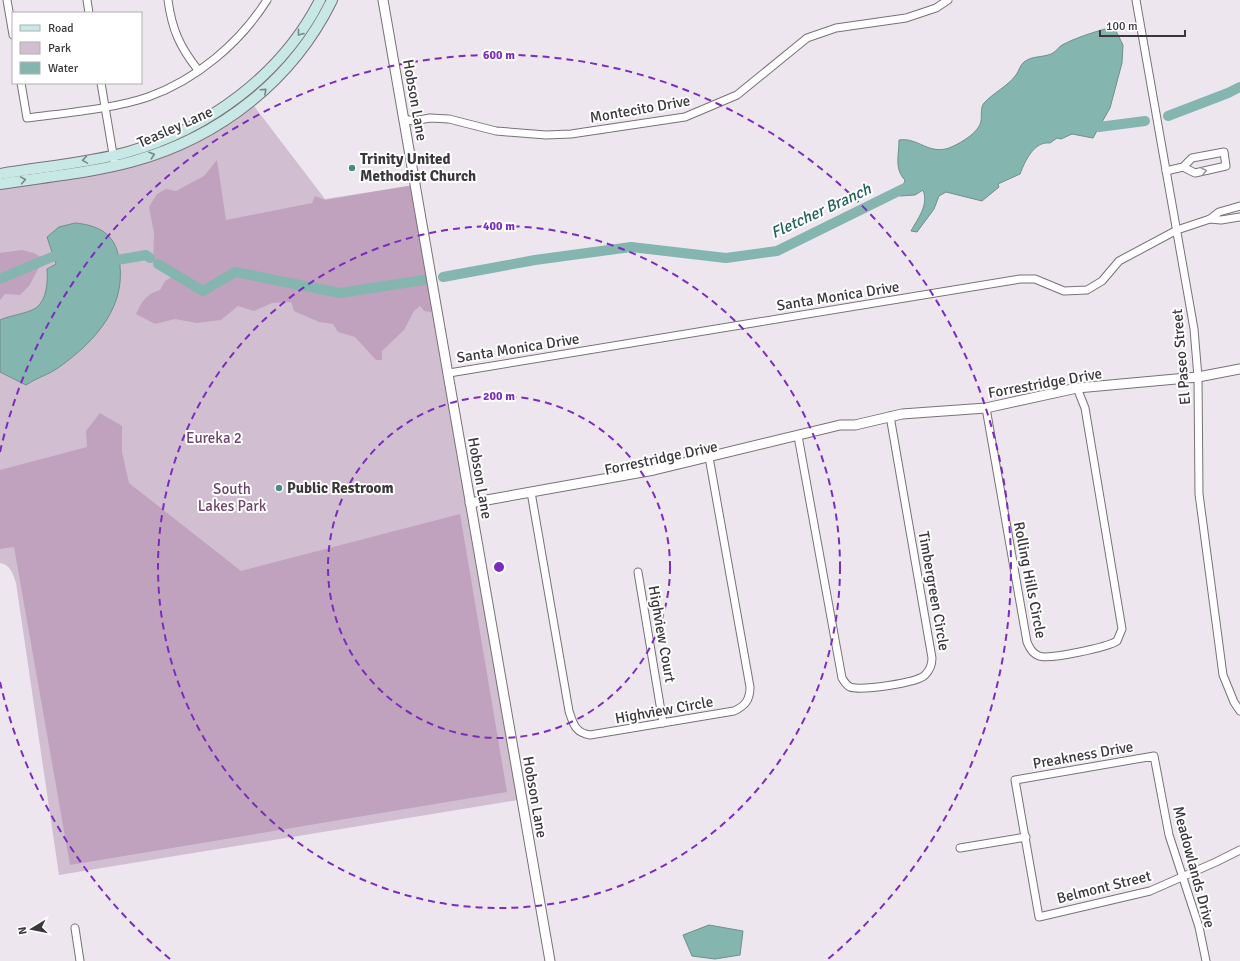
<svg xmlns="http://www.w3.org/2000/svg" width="1240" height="961" font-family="Signika,sans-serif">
  <rect width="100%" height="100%" fill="#eee6ee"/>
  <path fill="#d2bed1" d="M 251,102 L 325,199 L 414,185 L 518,800 L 59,875 L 16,583 C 13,574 11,565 0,563 L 0,185 L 114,165 L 168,149 Z"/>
  <g fill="#c0a2be">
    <path d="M 217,160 L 226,220 L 312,203 L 315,196 L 325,200 L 414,185 L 433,305 L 431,312 L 424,311 L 420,306 L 414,311 L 404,330 L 382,351 L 382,360 L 376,360 L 355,337 L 338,332 L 333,324 L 319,322 L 294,311 L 291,302 L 272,303 L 254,311 L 238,306 L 221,320 L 197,323 L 175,319 L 155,324 L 136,314 C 142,301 146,294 160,290 L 165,281 L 173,276 L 162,265 L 153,265 L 154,233 L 149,207 L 157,194 L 166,189 L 176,191 L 204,176 Z"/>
    <polygon points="22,250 34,253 42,258 42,262 29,286 20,295 5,294 0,300 0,253"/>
    <polygon points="100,413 122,426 122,452 129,483 241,571 460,514 507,792 70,865 14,547 0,549 0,470 87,447 86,431"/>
  </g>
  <g fill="#84b5ae" stroke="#6e908c">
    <path d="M 1105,29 L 1116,31 L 1123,45 L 1122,63 L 1110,108 L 1093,138 L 1072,134 L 1061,139 L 1057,138 L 1050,143 C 1034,141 1025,161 1020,174 L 998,184 L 999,187 L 982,201 L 946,192 L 939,196 L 934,209 L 917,232 L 911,231 C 918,218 929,205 923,190 L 915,195 L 900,196 L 905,180 C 894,169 899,155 899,140 C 918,137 928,155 949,148 C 959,144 979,133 981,121 C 982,115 980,108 984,103 C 993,93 1008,86 1016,75 C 1019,71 1020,65 1024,62 C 1033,55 1044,58 1053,53 C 1056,51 1059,47 1062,45 C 1075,38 1091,33 1105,29 Z"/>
    <path d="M 75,223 C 96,225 113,232 118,254 C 130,304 96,341 58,368 C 48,375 36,378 26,385 L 0,372 L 0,320 C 11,315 26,314 36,308 C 47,300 48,281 47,269 L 56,264 L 47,237 L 59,227 Z"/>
    <polygon points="709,925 743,931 740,955 715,959 692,956 683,935"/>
  </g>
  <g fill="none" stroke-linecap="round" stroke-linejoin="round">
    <g stroke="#84b5ae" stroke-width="10">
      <polyline points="1168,116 1228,93 1240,87"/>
      <polyline points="1086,122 1099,127 1145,121"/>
      <polyline points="107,259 117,260 146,255 150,258"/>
      <polyline points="158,264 203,291 235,272 340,293 424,280"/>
      <polyline points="443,277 535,260 631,247 726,258 777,251 915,183"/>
      <polyline points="0,279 59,254 65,254"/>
    </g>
    <defs>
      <g id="minor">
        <polyline points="7,0 13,35"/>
        <polyline points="87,0 89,13"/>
        <path d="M 168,0 C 172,30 180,47 198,70"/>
        <polyline points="1136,0 1194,329 1198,377 1199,494 1223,675 1234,702 1240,711"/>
        <path d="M 21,83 L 27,118 C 64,113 113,109 148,97 C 196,80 240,43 267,0"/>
        <polyline points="101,83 114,160"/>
        <polyline points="404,119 413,121 430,118 449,119 496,131 546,135 571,134 685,117 737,95 807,38 836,28 906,18 936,8 948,0"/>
        <polyline points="1166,171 1183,167 1192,158 1224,152 1226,166 1195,173 1183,167"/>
        <polyline points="1210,219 1221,220 1240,217"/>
        <polyline points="449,373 1020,279 1035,279 1064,291 1087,290 1102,281 1119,261 1177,230 1210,219 1219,212 1240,206"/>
        <path d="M 986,408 L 1027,642 C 1029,647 1033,654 1039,656 C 1049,660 1108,647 1117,641 L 1122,629 L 1121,623 L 1085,408 L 1077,388"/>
        <path d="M 798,436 L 842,678 C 844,681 846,685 850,687 C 861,691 917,683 925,675 C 930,670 932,664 932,658 L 890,416"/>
        <path d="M 531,492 L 569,711 C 573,723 575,733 590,735 L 734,711 C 745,706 750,700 750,687 L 709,457"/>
        <polyline points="638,572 663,723"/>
        <polyline points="960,848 1026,837"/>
        <polyline points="75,928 80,961"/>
        <polyline points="1206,961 1199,927 1169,835 1154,756 1015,780 1039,917 1150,891 1216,862 1240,850"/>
      </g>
      <g id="tertiary">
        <polyline points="383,0 550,961"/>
        <polyline points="470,503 654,470 840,425 855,425 902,414 986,408 1077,388 1198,377 1240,369"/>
      </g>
      <g id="secondary">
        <path d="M 0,174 C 41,167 89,163 128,152 C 208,129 282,75 320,0"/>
        <path d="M 0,184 C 44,177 91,173 134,161 C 220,137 293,80 332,0"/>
      </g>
    </defs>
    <use href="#minor" stroke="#797178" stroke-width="9"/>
    <use href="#tertiary" stroke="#797178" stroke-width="11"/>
    <use href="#secondary" stroke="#797178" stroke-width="12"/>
    <use href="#minor" stroke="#fff" stroke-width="7"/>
    <use href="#tertiary" stroke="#fff" stroke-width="9"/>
    <use href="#secondary" stroke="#c8e8e5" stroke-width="10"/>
  </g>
  <defs><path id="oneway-chevron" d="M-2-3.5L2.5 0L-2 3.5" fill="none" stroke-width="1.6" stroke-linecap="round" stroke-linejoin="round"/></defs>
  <g stroke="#7a8788">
    <use href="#oneway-chevron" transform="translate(300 33) rotate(128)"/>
    <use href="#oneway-chevron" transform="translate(264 91) rotate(-42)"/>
    <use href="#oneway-chevron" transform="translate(152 155) rotate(-18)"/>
    <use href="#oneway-chevron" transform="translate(85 160) rotate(171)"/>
    <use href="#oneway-chevron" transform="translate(23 180) rotate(-10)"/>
  </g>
  <use stroke="#9d9c9d" href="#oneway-chevron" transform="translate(1204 171) rotate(-12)"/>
  <g fill="none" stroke="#7b2cbf" stroke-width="2" stroke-dasharray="7 5">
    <circle cx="499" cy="567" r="171"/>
    <circle cx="499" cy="567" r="341"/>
    <path d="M170 959A512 512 0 0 1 0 682M0 452A512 512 0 1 1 828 959"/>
  </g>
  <g fill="#488d85" stroke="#fff" stroke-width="1.5">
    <circle cx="352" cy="168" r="4"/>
    <circle cx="279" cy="488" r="4"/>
  </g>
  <g text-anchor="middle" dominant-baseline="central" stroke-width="4" stroke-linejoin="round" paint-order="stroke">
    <g font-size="15" fill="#3b383b" stroke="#fff">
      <text transform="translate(415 100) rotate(80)">Hobson Lane</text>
      <text transform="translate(640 109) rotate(-10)">Montecito Drive</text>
      <text transform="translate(175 127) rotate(-24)">Teasley Lane</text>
      <text transform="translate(838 296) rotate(-9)">Santa Monica Drive</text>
      <text transform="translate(518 348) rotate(-9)">Santa Monica Drive</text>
      <text transform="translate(1181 357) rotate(-95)">El Paseo Street</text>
      <text transform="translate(1045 383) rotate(-10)">Forrestridge Drive</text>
      <text transform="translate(661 458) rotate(-12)">Forrestridge Drive</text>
      <text transform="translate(480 478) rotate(80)">Hobson Lane</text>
      <text transform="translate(1030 580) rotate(79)">Rolling Hills Circle</text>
      <text transform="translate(934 591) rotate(80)">Timbergreen Circle</text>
      <text transform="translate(662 634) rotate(80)">Highview Court</text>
      <text transform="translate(664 710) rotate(-10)">Highview Circle</text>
      <text transform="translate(1083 755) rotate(-10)">Preakness Drive</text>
      <text transform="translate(535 797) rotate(80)">Hobson Lane</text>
      <text transform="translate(1194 867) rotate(75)">Meadowlands Drive</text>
      <text transform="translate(1104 887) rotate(-14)">Belmont Street</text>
    </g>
    <g font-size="15" font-weight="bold" fill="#3b383b" stroke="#fff" text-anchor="start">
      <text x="360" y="159">Trinity United<tspan x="360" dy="17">Methodist Church</tspan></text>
      <text x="287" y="488">Public Restroom</text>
    </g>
    <g font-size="15" fill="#6c436b" stroke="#fff">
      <text x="214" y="438">Eureka 2</text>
      <text x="232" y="489">South<tspan x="232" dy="17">Lakes Park</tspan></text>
    </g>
    <g font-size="16" font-style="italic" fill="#20615a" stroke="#fff">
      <text transform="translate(821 211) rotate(-25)">Fletcher Branch</text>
    </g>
  </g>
  <circle cx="499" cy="567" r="6" fill="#7b2cbf" stroke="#fff" stroke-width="2"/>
  <g font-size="12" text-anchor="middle" font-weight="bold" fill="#7b2cbf" stroke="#fff" stroke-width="4" stroke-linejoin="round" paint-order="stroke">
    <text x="499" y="59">600 m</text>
    <text x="499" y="230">400 m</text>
    <text x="499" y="400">200 m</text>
  </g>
  <rect x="12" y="12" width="130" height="72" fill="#ffffff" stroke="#b1afb1"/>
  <rect x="20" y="25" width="20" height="6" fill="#c8e8e5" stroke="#b1afb1"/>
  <text x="48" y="32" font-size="12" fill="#3b383b">Road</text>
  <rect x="20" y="42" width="20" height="12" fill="#d2bed1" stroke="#b1afb1"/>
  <text x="48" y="52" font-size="12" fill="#3b383b">Park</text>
  <rect x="20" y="62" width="20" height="12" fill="#84b5ae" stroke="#b1afb1"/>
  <text x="48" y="72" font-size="12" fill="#3b383b">Water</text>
  <g transform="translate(32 929) rotate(260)" stroke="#ffffff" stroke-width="3" paint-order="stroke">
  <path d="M0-3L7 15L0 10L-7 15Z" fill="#3b383b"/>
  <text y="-6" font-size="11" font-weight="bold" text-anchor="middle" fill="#3b383b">N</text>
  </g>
  <path d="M1100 30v6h85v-6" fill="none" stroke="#3b383b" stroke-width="2"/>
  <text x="1106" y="30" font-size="12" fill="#3b383b" stroke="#ffffff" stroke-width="3" paint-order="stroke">100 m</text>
</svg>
